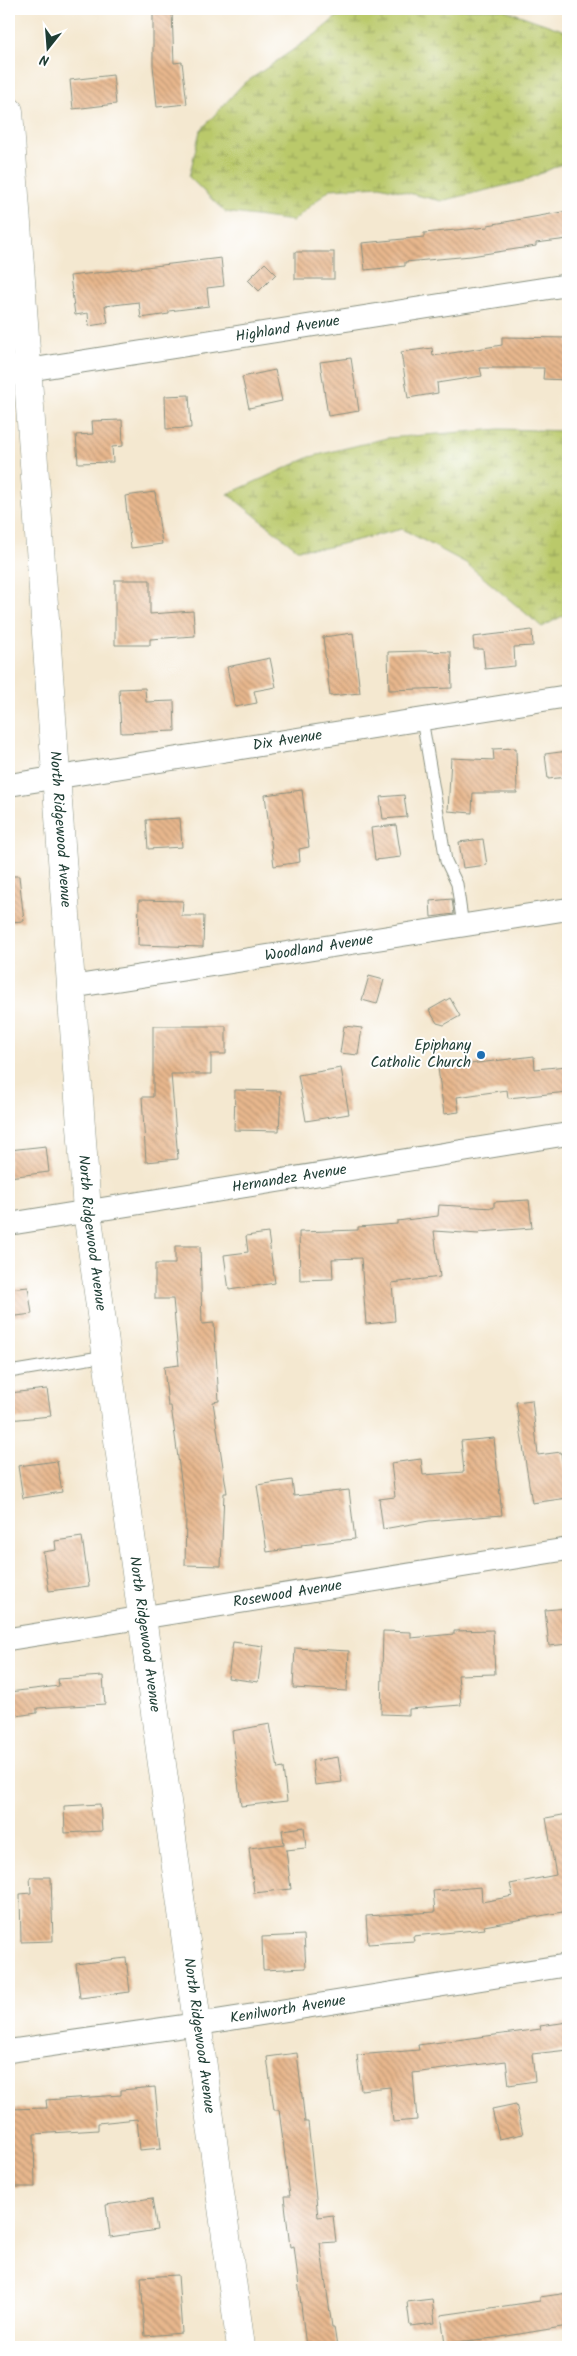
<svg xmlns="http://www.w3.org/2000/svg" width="577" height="2356" font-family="Kalam,sans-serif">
  <defs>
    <pattern id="wetland-marsh" width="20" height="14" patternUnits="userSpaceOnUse" patternTransform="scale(1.25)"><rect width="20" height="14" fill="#bac96b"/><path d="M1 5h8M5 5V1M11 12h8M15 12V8" fill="none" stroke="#97a459"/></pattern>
    <pattern id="building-back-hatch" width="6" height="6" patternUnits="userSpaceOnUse" patternTransform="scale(1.25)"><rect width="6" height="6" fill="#e8b78d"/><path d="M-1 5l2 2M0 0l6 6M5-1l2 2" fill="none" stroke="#bb9674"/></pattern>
  </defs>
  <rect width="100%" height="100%" fill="#fff"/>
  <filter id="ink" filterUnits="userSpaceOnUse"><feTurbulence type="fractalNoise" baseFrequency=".02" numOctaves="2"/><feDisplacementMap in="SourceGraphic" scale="10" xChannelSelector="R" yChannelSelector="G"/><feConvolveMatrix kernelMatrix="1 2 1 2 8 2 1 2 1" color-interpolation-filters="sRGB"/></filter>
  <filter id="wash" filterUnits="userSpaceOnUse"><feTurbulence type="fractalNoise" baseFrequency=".0096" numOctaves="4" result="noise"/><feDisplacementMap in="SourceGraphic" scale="20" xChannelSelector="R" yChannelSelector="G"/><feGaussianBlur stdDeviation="1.12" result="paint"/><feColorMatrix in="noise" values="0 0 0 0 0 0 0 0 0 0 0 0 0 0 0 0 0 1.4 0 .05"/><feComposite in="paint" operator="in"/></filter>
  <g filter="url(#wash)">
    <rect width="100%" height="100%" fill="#f4e8d0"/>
    <g fill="url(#wetland-marsh)" stroke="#6c8350">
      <polygon points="346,9 502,9 568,32 568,161 524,181 441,201 380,186 330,189 293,221 225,212 189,177 200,131 242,85 316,34"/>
      <polygon points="500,429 568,431 568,613 542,627 466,563 402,529 325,548 297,549 228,494 310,457 387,438"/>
    </g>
    <g id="blocks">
      <g fill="url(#building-back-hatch)">
        <polygon points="172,12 174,63 182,62 187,104 157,107 153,65 153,13"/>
        <polygon points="113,75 116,104 73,109 70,80"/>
        <polygon points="568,211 568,239 536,243 536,246 471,256 405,262 405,266 365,270 362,243 424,237 424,233 488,227 488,225"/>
        <rect x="295" y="252" width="39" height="27"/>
        <polygon points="221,258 224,286 207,288 209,306 169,311 169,314 141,318 139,302 105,306 108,323 89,326 88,313 75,315 70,276"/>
        <polygon points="265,263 276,274 259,291 248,280"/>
        <polygon points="502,337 568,338 568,380 543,379 544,368 480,368 482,376 437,383 438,393 408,398 401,352 432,348 433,356 502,345"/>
        <polygon points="351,358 359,411 328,416 320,362"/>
        <polygon points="275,370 282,401 249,408 242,377"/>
        <polygon points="189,395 191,428 166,429 165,396"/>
        <polygon points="122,420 123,446 112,447 113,462 78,463 76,435 93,434 92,421"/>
        <polygon points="155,492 162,544 131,548 125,496"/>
        <polygon points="115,580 150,580 150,614 193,611 195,636 150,639 150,645 115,645"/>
        <polygon points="532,630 533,646 514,647 515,666 485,669 483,649 474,649 473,637"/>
        <polygon points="353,633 360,693 330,696 323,637"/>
        <polygon points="421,651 451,652 452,688 389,690 388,652"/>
        <polygon points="270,658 276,687 254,691 257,703 235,707 227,667"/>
        <polygon points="145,688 146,702 174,701 175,731 121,733 119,689"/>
        <polygon points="516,748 517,793 473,793 472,813 448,811 451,758 494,760 493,749"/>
        <polygon points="568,751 568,777 548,779 545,754"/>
        <polygon points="302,790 309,847 299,849 300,862 274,866 265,795"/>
        <polygon points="404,795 407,817 383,819 380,797"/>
        <polygon points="180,818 182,847 148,849 146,820"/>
        <polygon points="396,825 401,857 375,860 371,828"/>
        <polygon points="483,839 487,865 463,868 459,842"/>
        <polygon points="9,876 19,876 24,921 9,922"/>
        <polygon points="452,899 454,914 431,917 430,901"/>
        <polygon points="139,900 183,901 182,916 204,916 203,947 138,945"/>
        <polygon points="369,976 384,980 377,1004 362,1000"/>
        <polygon points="450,998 460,1016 444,1025 437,1023 429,1010"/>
        <polygon points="153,1026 226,1026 226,1054 211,1054 211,1074 171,1074 178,1159 146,1162 142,1097 153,1097"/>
        <polygon points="344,1026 362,1028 358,1055 340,1053"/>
        <polygon points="534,1056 535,1069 568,1066 568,1092 508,1098 507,1090 457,1097 459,1112 444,1114 438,1068"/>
        <polygon points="341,1068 349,1114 306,1121 298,1075"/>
        <polygon points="235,1090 281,1091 279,1131 234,1130"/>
        <polygon points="46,1146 49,1172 9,1177 9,1150"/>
        <polygon points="529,1200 532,1228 480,1232 479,1234 434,1231 440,1277 392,1283 395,1321 366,1324 361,1258 332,1259 333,1279 300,1280 299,1232 358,1230 358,1227 397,1224 397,1221 438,1216 439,1205 494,1208 494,1202"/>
        <polygon points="268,1233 275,1283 229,1290 224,1255 248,1252 246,1236"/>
        <polygon points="175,1246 200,1246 202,1324 214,1323 219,1401 213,1402 227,1493 224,1493 221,1566 185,1565 186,1517 171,1406 168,1406 164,1367 179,1365 173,1299 155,1299 155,1264 175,1264"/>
        <polygon points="28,1287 32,1314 9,1317 9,1289"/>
        <polygon points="47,1389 51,1416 9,1420 9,1393"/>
        <polygon points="532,1400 538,1455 561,1452 568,1498 532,1503 516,1402"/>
        <polygon points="494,1438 502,1515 429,1521 383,1529 379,1499 395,1497 391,1463 421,1459 423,1475 464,1472 461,1441"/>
        <polygon points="57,1461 62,1492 23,1498 18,1466"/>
        <polygon points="292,1480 294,1496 349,1490 355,1539 301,1545 302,1547 267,1552 257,1485"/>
        <polygon points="82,1537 89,1586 49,1591 43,1552 56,1550 55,1541"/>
        <polygon points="568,1608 568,1644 549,1646 545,1610"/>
        <polygon points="493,1630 495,1674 458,1675 461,1705 409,1709 409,1715 381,1714 383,1631 411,1632 411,1638 454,1634 454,1631"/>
        <polygon points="233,1642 263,1646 258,1682 228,1678"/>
        <polygon points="295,1648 349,1651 347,1691 293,1688"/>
        <polygon points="103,1676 105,1704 37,1708 37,1713 9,1717 9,1692 59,1686 58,1679"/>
        <polygon points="270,1724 278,1769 283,1768 287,1801 241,1806 232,1731"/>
        <polygon points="338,1757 342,1782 315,1785 312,1761"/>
        <polygon points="100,1804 102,1831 65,1833 64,1806"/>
        <polygon points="568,1814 568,1911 484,1926 485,1929 413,1936 414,1941 368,1944 366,1916 435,1912 433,1891 481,1887 482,1902 513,1896 510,1884 556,1875 546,1818"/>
        <polygon points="304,1827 306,1848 286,1850 291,1889 254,1893 249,1848 284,1844 282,1830"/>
        <polygon points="30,1877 51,1877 53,1941 21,1942 20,1894 31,1893"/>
        <polygon points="304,1935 306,1968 263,1970 262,1937"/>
        <polygon points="126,1958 130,1992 80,1998 76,1964"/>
        <polygon points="568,2022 568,2050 532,2054 535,2081 509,2085 506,2061 413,2073 417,2120 393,2122 390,2087 361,2090 357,2055 419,2050 418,2045 541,2029 540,2026"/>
        <polygon points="297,2053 305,2122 308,2122 318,2217 333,2215 336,2242 320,2243 332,2327 334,2327 337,2347 306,2347 294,2246 290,2247 284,2196 290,2196 279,2110 274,2110 267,2057"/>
        <polygon points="155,2087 161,2148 140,2150 137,2119 98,2123 98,2130 34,2134 35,2187 9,2187 9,2109 47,2108 46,2100 121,2095 121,2090"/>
        <polygon points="516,2104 523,2134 499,2139 492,2109"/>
        <polygon points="152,2198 157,2230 110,2237 106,2205"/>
        <polygon points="178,2275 182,2333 145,2336 141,2277"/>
        <polygon points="568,2293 568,2326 495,2338 445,2343 441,2315 540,2301 540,2297"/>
        <polygon points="432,2299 435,2323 410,2326 407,2302"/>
      </g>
    </g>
  </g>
  <g filter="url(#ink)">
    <use href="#blocks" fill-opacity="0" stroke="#8a9282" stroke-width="1"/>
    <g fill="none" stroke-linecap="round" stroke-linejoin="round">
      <defs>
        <g id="lane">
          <polyline points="422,719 446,861 457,884 463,926"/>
          <polyline points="9,1372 106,1356"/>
        </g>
        <g id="street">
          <path id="s1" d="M 9,373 L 568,285"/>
          <path id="s2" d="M 9,785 L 568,696"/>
          <path id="s3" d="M 71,987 L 568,909"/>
          <path id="s4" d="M 9,1224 L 568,1134"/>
          <path id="s5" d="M 9,1639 L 568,1549"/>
          <path id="s6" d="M 9,2051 L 198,2024 L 568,1965"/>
        </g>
        <g id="secondary">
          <path id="s7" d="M 9,111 L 87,1211 L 241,2347"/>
        </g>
      </defs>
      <use href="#lane" stroke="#8a9282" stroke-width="13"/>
      <use href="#street" stroke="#8a9282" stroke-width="24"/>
      <use href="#secondary" stroke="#8a9282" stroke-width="29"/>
      <use href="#lane" stroke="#fff" stroke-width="11"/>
      <use href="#street" stroke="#fff" stroke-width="22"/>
      <use href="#secondary" stroke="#fff" stroke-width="28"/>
    </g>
  </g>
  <circle fill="#1f6fb2" stroke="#fff" stroke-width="2" cx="481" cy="1055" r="5"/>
  <g text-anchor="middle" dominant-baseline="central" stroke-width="4" stroke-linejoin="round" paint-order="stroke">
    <g font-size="15" fill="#1f3d34" stroke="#fff">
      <text stroke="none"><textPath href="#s1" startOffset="282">Highland Avenue</textPath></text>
      <text stroke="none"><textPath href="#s2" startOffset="282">Dix Avenue</textPath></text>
      <text stroke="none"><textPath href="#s7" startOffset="720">North Ridgewood Avenue</textPath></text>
      <text stroke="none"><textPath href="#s3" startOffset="251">Woodland Avenue</textPath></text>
      <text stroke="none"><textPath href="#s4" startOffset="284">Hernandez Avenue</textPath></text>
      <text stroke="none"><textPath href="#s7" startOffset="1125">North Ridgewood Avenue</textPath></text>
      <text stroke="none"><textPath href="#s5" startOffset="282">Rosewood Avenue</textPath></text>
      <text stroke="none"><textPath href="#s7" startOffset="1530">North Ridgewood Avenue</textPath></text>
      <text stroke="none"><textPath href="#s6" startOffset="282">Kenilworth Avenue</textPath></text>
      <text stroke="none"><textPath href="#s7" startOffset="1935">North Ridgewood Avenue</textPath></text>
    </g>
    <g font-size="15" fill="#1f3d34" stroke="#fff" text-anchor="end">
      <text x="471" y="1046">Epiphany<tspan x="471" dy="17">Catholic Church</tspan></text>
    </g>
  </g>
  <rect width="577" height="2356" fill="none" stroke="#fff" stroke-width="30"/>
  <g transform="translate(48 48) rotate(197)" stroke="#ffffff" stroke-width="4" paint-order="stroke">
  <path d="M0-4L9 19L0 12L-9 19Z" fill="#1f3d34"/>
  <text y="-8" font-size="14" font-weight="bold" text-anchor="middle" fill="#1f3d34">N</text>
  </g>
</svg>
